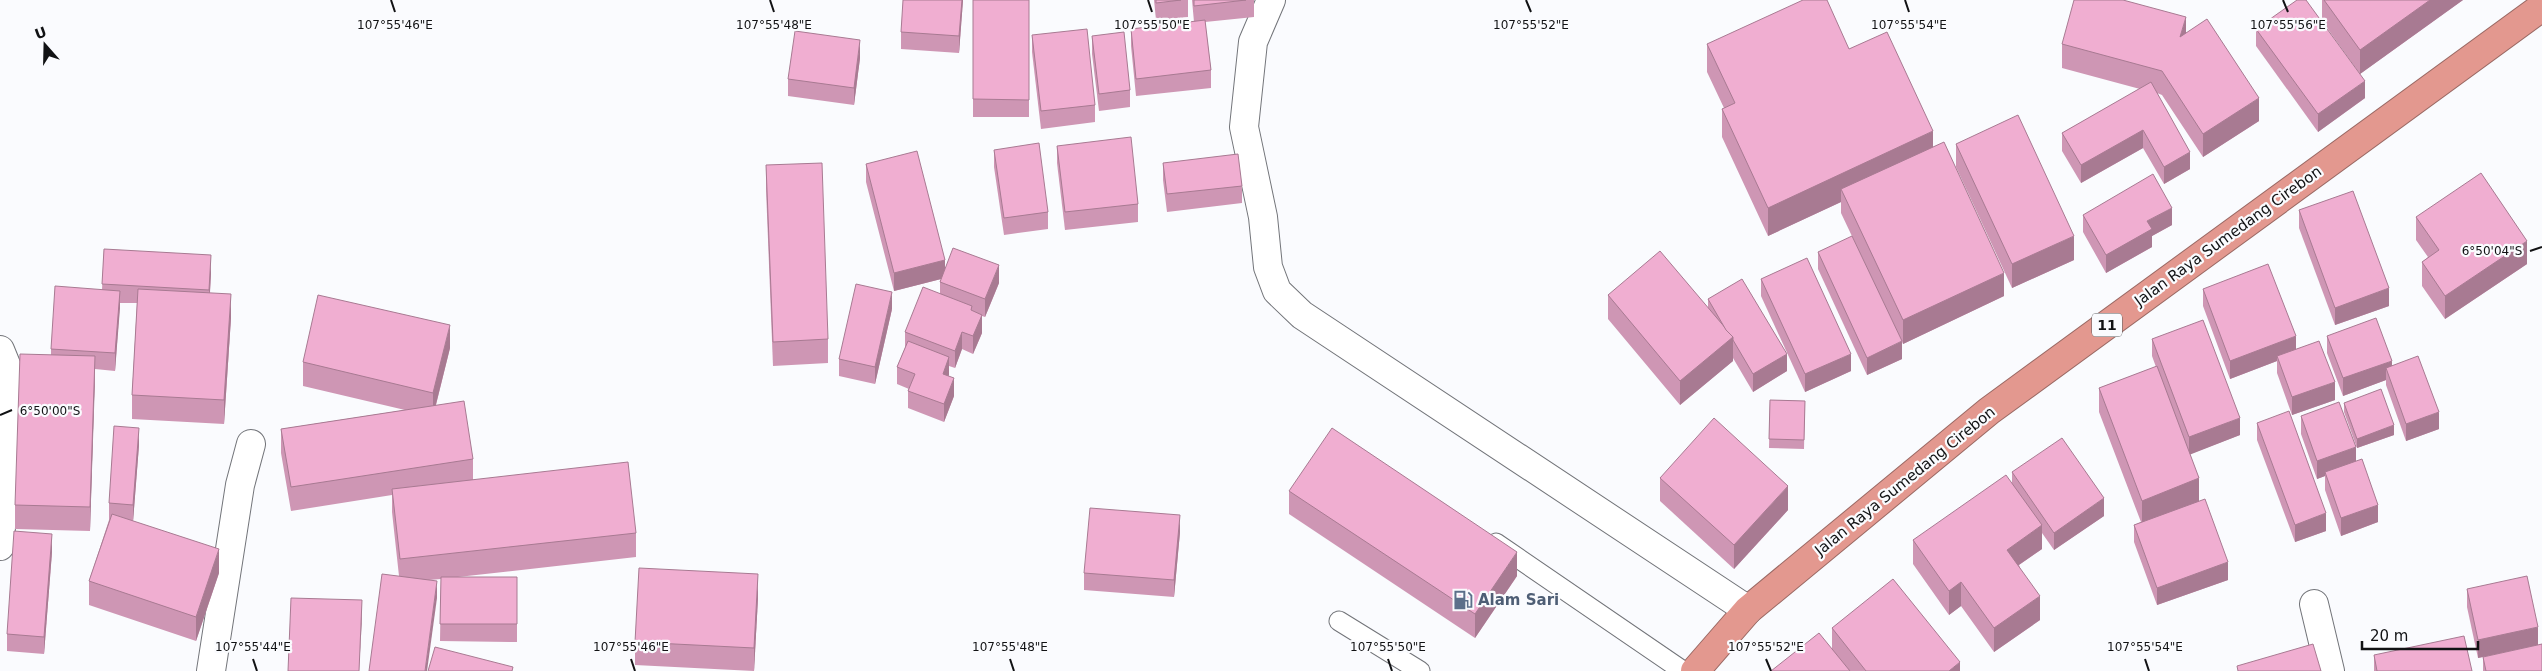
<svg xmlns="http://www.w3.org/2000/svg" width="2542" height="671" font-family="'DejaVu Sans',sans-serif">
  <rect width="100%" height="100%" fill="#fafbfe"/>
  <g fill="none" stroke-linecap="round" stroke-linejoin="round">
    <defs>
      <g id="lane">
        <polyline points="1496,543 1683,671"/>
        <polyline points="1339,621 1420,671"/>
      </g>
      <g id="street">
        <polyline points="1271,0 1253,42 1244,127 1263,217 1268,267 1277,291 1302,315 1748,610"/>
        <polyline points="0,350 9,372 0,546"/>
        <polyline points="2314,604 2330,671"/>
        <polyline points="211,671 240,485 251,444"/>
      </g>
      <polyline id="highway" points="1695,671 1748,610 1989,411 2542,7"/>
    </defs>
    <use href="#lane" stroke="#727479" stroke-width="21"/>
    <use href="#street" stroke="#727479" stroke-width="30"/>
    <use href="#highway" stroke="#9a6964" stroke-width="30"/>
    <use href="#lane" stroke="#fff" stroke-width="19"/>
    <use href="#street" stroke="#fff" stroke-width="28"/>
    <use href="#highway" stroke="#e3988f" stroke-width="28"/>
  </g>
  <g fill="#ce96b4">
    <polygon points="963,0 959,53 901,49 901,32"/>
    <rect x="973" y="0" width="56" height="117"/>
    <polygon points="1154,0 1188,0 1188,17 1156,20"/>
    <polygon points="1192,0 1254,0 1254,17 1205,22 1211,70 1211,88 1136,96 1131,46 1131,29 1194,22"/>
    <polygon points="2322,0 2463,0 2360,74 2322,21"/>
    <polygon points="2256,29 2365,98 2318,132 2256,46"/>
    <polygon points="2186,33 2259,121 2203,157 2162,95 2157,93 2190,169 2164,184 2143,148 2081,183 2062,151 2062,133 2140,89 2062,68 2062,44"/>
    <polygon points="1032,35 1095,105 1095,122 1041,129 1032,52"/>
    <polygon points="1092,36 1130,90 1130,107 1099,111 1092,54"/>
    <polygon points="1707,44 1849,49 1933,147 2004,296 1903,344 1841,213 1841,202 1768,236 1722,137 1722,109 1724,108 1707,72"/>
    <polygon points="860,58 854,105 788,96 788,79"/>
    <polygon points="1956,144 2074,260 2012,288 1956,167"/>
    <polygon points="1057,146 1138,204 1138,222 1065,230 1057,163"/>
    <polygon points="994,150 1048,212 1048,229 1004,235 994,167"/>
    <polygon points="1163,163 1242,186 1242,203 1167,212 1163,180"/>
    <polygon points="866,164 945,269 999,283 985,317 982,316 982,333 973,354 962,349 955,368 949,366 948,376 954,396 944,422 908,408 908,391 909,389 897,384 897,367 905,348 905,332 940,293 940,282 941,279 894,291 866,182"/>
    <polygon points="766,165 828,339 828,363 773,366 766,189"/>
    <polygon points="2299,210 2389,306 2335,325 2299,228"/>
    <polygon points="2083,215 2172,225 2152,236 2152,247 2106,273 2083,232"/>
    <polygon points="2416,217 2527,264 2445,319 2422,286 2422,262 2428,257 2416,240"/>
    <polygon points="104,249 211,273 210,293 231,318 224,424 132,419 132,395 137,303 120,303 115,371 95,369 90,531 15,529 15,505 51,355 51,349 102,290"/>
    <polygon points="1818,252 1902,359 1867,375 1818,269"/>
    <polygon points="1761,279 1851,371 1805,392 1761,296"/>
    <polygon points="2203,289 2296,349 2335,400 2292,415 2277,373 2277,361 2230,379 2203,306"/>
    <polygon points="1608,295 1708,308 1708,299 1787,371 1753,392 1733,358 1733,361 1680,405 1608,319"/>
    <polygon points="892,309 875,384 839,376 839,359"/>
    <polygon points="2327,336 2392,366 2439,429 2406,441 2386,385 2386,380 2343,396 2327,353"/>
    <polygon points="2152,339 2240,435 2190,454 2199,501 2228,580 2157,605 2134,542 2134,525 2141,522 2099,412 2099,388 2156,367 2152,356"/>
    <polygon points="450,348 436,405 473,459 473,480 636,533 636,557 458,577 517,577 517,642 440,641 441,579 429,580 437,598 399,576 392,512 392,495 291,511 281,453 281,429 405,410 303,386 303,362"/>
    <polygon points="1770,400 1805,401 1804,449 1769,448"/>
    <polygon points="2344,403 2394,435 2357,448 2344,412"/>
    <polygon points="2301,416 2356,461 2378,522 2341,536 2325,490 2325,476 2317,479 2301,434"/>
    <polygon points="2257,423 2326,531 2295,542 2257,440"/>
    <polygon points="139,445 133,521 219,573 196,641 89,605 89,581 109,520 109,503"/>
    <polygon points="2012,472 2104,516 2054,550 2042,533 2042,549 2019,565 2040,620 1994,652 1961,606 1949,615 1913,564 1913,540 2012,483"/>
    <polygon points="1660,478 1788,510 1734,569 1660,501"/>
    <polygon points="1289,491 1517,576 1475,638 1289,514"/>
    <polygon points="1180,532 1174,597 1084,590 1084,573"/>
    <polygon points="52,552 44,654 7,651 7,634"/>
    <polygon points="2467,589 2538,645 2478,658 2467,607"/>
    <polygon points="758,598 754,671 635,665 635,642"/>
    <polygon points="1832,628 1960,671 1771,671 1832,649"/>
    <polygon points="2374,655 2472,671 2374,671"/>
    <polygon points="2483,657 2542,671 2483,671"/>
  </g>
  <g fill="#a87a92">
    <polygon points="962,0 963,0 959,53 959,36"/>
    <polygon points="2430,0 2463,0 2360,74 2360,50"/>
    <polygon points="2186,17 2186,41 2180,37"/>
    <polygon points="860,40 860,58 854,105 854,88"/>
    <polygon points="2365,81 2365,98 2318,132 2318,114"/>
    <polygon points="2259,98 2259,121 2203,157 2203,134"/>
    <polygon points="2143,130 2143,148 2081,183 2081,165"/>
    <polygon points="1933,131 1933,159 1841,189 1841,202 1768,236 1768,208"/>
    <polygon points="2190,152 2190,169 2164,184 2164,167"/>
    <polygon points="2172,208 2172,225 2152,236 2152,247 2106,273 2106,255 2147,221"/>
    <polygon points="2074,236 2074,260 2012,288 2012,264"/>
    <polygon points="2527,241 2527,264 2445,319 2445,296"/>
    <polygon points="211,255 211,273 209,307 209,290"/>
    <polygon points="945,260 945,278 894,291 894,273"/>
    <polygon points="999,265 999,283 985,317 985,299"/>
    <polygon points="2004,273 2004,296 1903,344 1903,320"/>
    <polygon points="2389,288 2389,306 2335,325 2335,308"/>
    <polygon points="120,291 120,308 115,371 115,353"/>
    <polygon points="892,292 892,309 875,384 875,367"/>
    <polygon points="231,294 231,318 224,424 224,400"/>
    <polygon points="982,315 982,333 973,354 973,336"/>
    <polygon points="450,325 450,348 433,416 433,393"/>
    <polygon points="962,332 962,349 955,368 955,351"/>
    <polygon points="2296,336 2296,354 2277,356 2277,361 2230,379 2230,361"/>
    <polygon points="1733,337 1733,361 1680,405 1680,381"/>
    <polygon points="1902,341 1902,359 1867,375 1867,358"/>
    <polygon points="1787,354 1787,371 1753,392 1753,374"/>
    <polygon points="1851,354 1851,371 1805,392 1805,374"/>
    <polygon points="95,356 95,380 90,531 90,507"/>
    <polygon points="949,357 949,375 943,391 943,374"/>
    <polygon points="2392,361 2392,378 2386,368 2386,380 2343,396 2343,378"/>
    <polygon points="954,378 954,396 944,422 944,404"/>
    <polygon points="2335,382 2335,400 2292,415 2292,397"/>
    <polygon points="2439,412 2439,429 2406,441 2406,424"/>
    <polygon points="2240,418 2240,435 2189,455 2189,437"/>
    <polygon points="2394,425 2394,435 2357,448 2357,439"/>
    <polygon points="139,428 139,445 133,522 133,505"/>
    <polygon points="2356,447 2356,465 2325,472 2325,476 2317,479 2317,461"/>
    <polygon points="2199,478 2199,502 2142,524 2142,501"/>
    <polygon points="1788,486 1788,510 1734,569 1734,545"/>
    <polygon points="2104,498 2104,516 2054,550 2054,533"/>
    <polygon points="2378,505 2378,522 2341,536 2341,518"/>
    <polygon points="2326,513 2326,531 2295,542 2295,525"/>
    <polygon points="1180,515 1180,532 1174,597 1174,580"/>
    <polygon points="2042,525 2042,549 2007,573 2007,550"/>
    <polygon points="52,534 52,552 44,654 44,637"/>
    <polygon points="219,549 219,573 196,641 196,617"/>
    <polygon points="1517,552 1517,576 1475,638 1475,614"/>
    <polygon points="2228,562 2228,580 2157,605 2157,588"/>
    <polygon points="758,574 758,598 754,671 754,648"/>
    <polygon points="437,581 437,598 427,671 425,671"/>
    <polygon points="1961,582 1961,606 1949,615 1949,591"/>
    <polygon points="2040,596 2040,620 1994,652 1994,628"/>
    <polygon points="362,600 362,618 359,671"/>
    <polygon points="2538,627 2538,645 2478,658 2478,640"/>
    <polygon points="1960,662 1960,671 1949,671"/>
  </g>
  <g fill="#f0aed1" stroke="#a87a92">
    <polygon points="903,0 962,0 959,36 901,32"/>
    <polygon points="973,0 1029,0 1029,100 973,99"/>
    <polygon points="1156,0 1181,0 1156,3"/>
    <polygon points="1194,0 1246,0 1194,6"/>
    <polygon points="1803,0 1827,0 1849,49 1887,32 1933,131 1768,208 1722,109 1735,103 1707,44"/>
    <polygon points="2074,0 2123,0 2186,17 2180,37 2207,19 2259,98 2203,134 2162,71 2062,44"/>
    <polygon points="2297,0 2306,0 2365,81 2318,114 2256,29"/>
    <polygon points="2324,0 2430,0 2360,50"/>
    <polygon points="1205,20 1211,70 1136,79 1131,29"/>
    <polygon points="1087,29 1095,105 1041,111 1032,35"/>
    <polygon points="795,31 860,40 854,88 788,79"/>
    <polygon points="1124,32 1130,90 1099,94 1092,36"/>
    <polygon points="2151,82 2190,152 2164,167 2143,130 2081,165 2062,133"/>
    <polygon points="2018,115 2074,236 2012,264 1956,144"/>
    <polygon points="1131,137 1138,204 1065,212 1057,146"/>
    <polygon points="1944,142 2004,273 1903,320 1841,189"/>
    <polygon points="1039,143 1048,212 1004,218 994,150"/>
    <polygon points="917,151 945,260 894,273 866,164"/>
    <polygon points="1238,154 1242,186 1167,194 1163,163"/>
    <polygon points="822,163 828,339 773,342 766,165"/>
    <polygon points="2481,173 2527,241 2445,296 2422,262 2439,250 2416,217"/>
    <polygon points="2153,174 2172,208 2147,221 2152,229 2106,255 2083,215"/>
    <polygon points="2353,191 2389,288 2335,308 2299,210"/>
    <polygon points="1852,236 1902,341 1867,358 1818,252"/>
    <polygon points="953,248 999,265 985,299 940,282"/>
    <polygon points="104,249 211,255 209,290 102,284"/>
    <polygon points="1660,251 1733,337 1680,381 1608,295"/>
    <polygon points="1807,258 1851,354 1805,374 1761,279"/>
    <polygon points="2268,264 2296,336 2230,361 2203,289"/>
    <polygon points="1742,279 1787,354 1753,374 1733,340 1733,337 1726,330 1708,299"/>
    <polygon points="856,284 892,292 875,367 839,359"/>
    <polygon points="55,286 120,291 115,353 51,349"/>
    <polygon points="923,287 972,306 971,310 982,315 973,336 962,332 955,351 905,332"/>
    <polygon points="138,289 231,294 224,400 132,395"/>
    <polygon points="318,295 450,325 433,393 303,362"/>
    <polygon points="2376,318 2392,361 2343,378 2327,336"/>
    <polygon points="2203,320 2240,418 2189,437 2152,339"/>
    <polygon points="908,341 949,357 943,374 954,378 944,404 908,391 915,374 897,367"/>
    <polygon points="2319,341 2335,382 2292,397 2277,356"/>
    <polygon points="20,354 95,356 90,507 15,505"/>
    <polygon points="2418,356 2439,412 2406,424 2386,368"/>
    <polygon points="2157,366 2199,478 2142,501 2099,388"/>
    <polygon points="2381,389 2394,425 2357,439 2344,403"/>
    <polygon points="1770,400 1805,401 1804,440 1769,439"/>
    <polygon points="464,401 473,459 291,487 281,429"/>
    <polygon points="2339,402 2356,447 2317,461 2301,416"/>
    <polygon points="2289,411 2326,513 2295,525 2257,423"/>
    <polygon points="1714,418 1788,486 1734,545 1660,478"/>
    <polygon points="114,426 139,428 133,505 109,503"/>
    <polygon points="1332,428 1517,552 1475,614 1289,491"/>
    <polygon points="2062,438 2104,498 2054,533 2012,472"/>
    <polygon points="2362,459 2378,505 2341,518 2325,472"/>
    <polygon points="628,462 636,533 400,559 392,489"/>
    <polygon points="2006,475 2042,525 2007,550 2040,596 1994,628 1961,582 1949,591 1913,540"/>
    <polygon points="2205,499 2228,562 2157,588 2134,525"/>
    <polygon points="1090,508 1180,515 1174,580 1084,573"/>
    <polygon points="112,514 219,549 196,617 89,581"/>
    <polygon points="14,531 52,534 44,637 7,634"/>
    <polygon points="639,568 758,574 754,648 635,642"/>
    <polygon points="382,574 437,581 425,671 369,671"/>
    <polygon points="2527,576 2538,627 2478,640 2467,589"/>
    <polygon points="441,577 517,577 517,624 440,624"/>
    <polygon points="1893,579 1960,662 1949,671 1866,671 1832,628"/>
    <polygon points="291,598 362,600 359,671 288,671"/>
    <polygon points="1819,633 1850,671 1771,671"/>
    <polygon points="2464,636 2472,671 2377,671 2374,655"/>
    <polygon points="2313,644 2321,671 2238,671 2237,666"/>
    <polygon points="2542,644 2542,671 2486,671 2483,657"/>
    <polygon points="435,647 513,667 512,671 428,671"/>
  </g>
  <path fill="none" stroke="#111214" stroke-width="2" d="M 391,0 L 395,12M 770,0 L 774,12M 1148,0 L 1152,12M 1526,0 L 1531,12M 1905,0 L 1909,12M 2283,0 L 2288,12M 2530,251 L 2542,247M 0,415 L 12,410M 253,659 L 257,671M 631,659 L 635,671M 1010,659 L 1014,671M 1388,659 L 1392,671M 1766,659 L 1771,671M 2145,659 L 2149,671"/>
  <defs>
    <symbol id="fuel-bare" viewBox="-9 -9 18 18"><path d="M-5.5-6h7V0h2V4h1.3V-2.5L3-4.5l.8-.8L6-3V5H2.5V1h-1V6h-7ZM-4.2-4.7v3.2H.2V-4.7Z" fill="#5c6f8a" stroke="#fafbfe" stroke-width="2.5" paint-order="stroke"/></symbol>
  </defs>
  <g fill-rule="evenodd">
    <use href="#fuel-bare" x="1449" y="586" width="28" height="28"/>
  </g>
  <g text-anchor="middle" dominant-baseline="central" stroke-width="4.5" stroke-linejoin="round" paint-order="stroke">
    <rect fill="#fafbfe" stroke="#57585a" stroke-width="1" x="2092" y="313.5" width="30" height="23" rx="4"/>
    <g font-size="14" font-weight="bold" fill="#111214">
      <text x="2107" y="325">11</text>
    </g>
    <g font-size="15" fill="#111214" stroke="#fafbfe">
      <text transform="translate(2228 236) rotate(-36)">Jalan Raya Sumedang Cirebon</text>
      <text transform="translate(1905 481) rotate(-39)">Jalan Raya Sumedang Cirebon</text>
    </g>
    <g font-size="15" font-weight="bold" fill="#4e5e75" stroke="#fafbfe" text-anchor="start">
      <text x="1478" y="600">Alam Sari</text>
    </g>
  </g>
  <g font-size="12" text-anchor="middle" fill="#111214" stroke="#fafbfe" stroke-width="4.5" stroke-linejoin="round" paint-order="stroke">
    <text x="1909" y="29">107°55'54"E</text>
    <text x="2288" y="29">107°55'56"E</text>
    <text x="395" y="29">107°55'46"E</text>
    <text x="774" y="29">107°55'48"E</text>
    <text x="1152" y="29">107°55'50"E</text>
    <text x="1531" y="29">107°55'52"E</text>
    <text x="2492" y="255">6°50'04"S</text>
    <text x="50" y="415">6°50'00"S</text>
    <text x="253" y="651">107°55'44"E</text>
    <text x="631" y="651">107°55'46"E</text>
    <text x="1010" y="651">107°55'48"E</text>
    <text x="1388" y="651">107°55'50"E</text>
    <text x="1766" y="651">107°55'52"E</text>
    <text x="2145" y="651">107°55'54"E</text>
  </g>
  <g transform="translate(45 45) rotate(340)" stroke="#fafbfe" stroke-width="4" paint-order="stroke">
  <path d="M0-4L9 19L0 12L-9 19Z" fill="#111214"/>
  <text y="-8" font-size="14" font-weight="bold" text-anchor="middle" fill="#111214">U</text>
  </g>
  <path d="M2362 641v8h116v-8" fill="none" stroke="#111214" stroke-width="2.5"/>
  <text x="2370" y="641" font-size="15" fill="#111214" stroke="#fafbfe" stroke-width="4" paint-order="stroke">20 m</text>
</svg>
